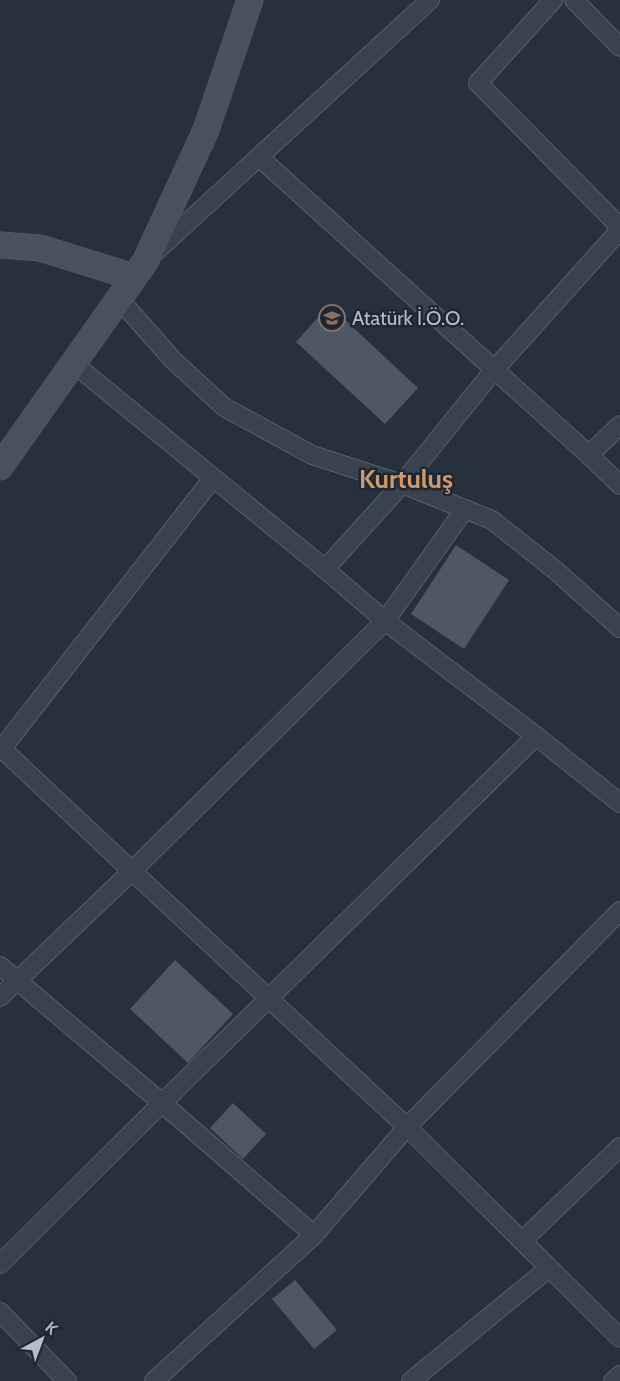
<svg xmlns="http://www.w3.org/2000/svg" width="620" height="1381" font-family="Cabin,sans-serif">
  <rect width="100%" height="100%" fill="#27303d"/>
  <g fill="#4d5766">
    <polygon points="329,305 418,388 385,424 296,342"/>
    <polygon points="456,545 509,580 464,649 411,614"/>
    <polygon points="175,960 233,1014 188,1063 130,1009"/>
    <polygon points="233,1103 266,1134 243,1159 210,1128"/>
    <polygon points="295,1280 337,1330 314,1349 272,1299"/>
  </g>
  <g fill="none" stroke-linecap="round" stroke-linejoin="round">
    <defs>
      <g id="street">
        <polyline points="553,0 478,83 620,227"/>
        <polyline points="574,0 620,47"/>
        <polyline points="259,157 589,455 620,485"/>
        <polyline points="153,254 430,0"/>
        <polyline points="119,299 173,360 224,407 312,455 402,484 492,520 555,570 620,628"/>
        <polyline points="74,364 325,569 385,621 536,736 620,803"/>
        <polyline points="589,455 620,425"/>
        <polyline points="325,569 402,484 494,370 620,230"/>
        <polyline points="0,747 132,871 407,1127 620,1338"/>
        <polyline points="0,751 213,478"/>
        <polyline points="0,966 162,1103 314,1235"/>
        <polyline points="0,997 132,871 385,621 465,509"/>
        <polyline points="522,1241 620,1147"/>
        <polyline points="0,1264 162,1103 536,736"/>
        <polyline points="0,1312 67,1381"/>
        <polyline points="154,1381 314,1235 407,1127 620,911"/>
        <polyline points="411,1381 549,1268"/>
        <polyline points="613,1381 620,1375"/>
      </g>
      <g id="secondary">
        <polyline points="0,245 40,248 134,277"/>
        <polyline points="0,467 145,262 206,130 250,0"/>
      </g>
    </defs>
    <use href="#street" stroke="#58606b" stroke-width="20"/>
    <use href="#secondary" stroke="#58606b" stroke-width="27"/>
    <use href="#street" stroke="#3a424e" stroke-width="18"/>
    <use href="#secondary" stroke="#495160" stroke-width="26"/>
  </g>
  <defs>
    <symbol id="school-ring" viewBox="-11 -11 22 22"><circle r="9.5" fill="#1f2733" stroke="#8d6e63" stroke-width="1.5"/><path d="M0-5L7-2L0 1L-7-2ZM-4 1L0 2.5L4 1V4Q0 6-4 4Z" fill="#8d6e63"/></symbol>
  </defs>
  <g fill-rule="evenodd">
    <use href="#school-ring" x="317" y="303" width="30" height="30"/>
  </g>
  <g text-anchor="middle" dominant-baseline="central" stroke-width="5" stroke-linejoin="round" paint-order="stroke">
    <g font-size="20" fill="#b7bdc8" stroke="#1f2733" text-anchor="start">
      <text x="352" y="318">Atatürk İ.Ö.O.</text>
    </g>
    <g font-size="26" font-weight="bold" fill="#cd996d" stroke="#1f2733">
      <text x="406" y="479">Kurtuluş</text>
    </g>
  </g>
  <g transform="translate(42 1339) rotate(41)" stroke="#1f2733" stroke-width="4.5" paint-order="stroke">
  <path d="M0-4.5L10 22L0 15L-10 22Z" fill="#b7bdc8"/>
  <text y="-9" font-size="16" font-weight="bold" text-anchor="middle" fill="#b7bdc8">K</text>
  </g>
</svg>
